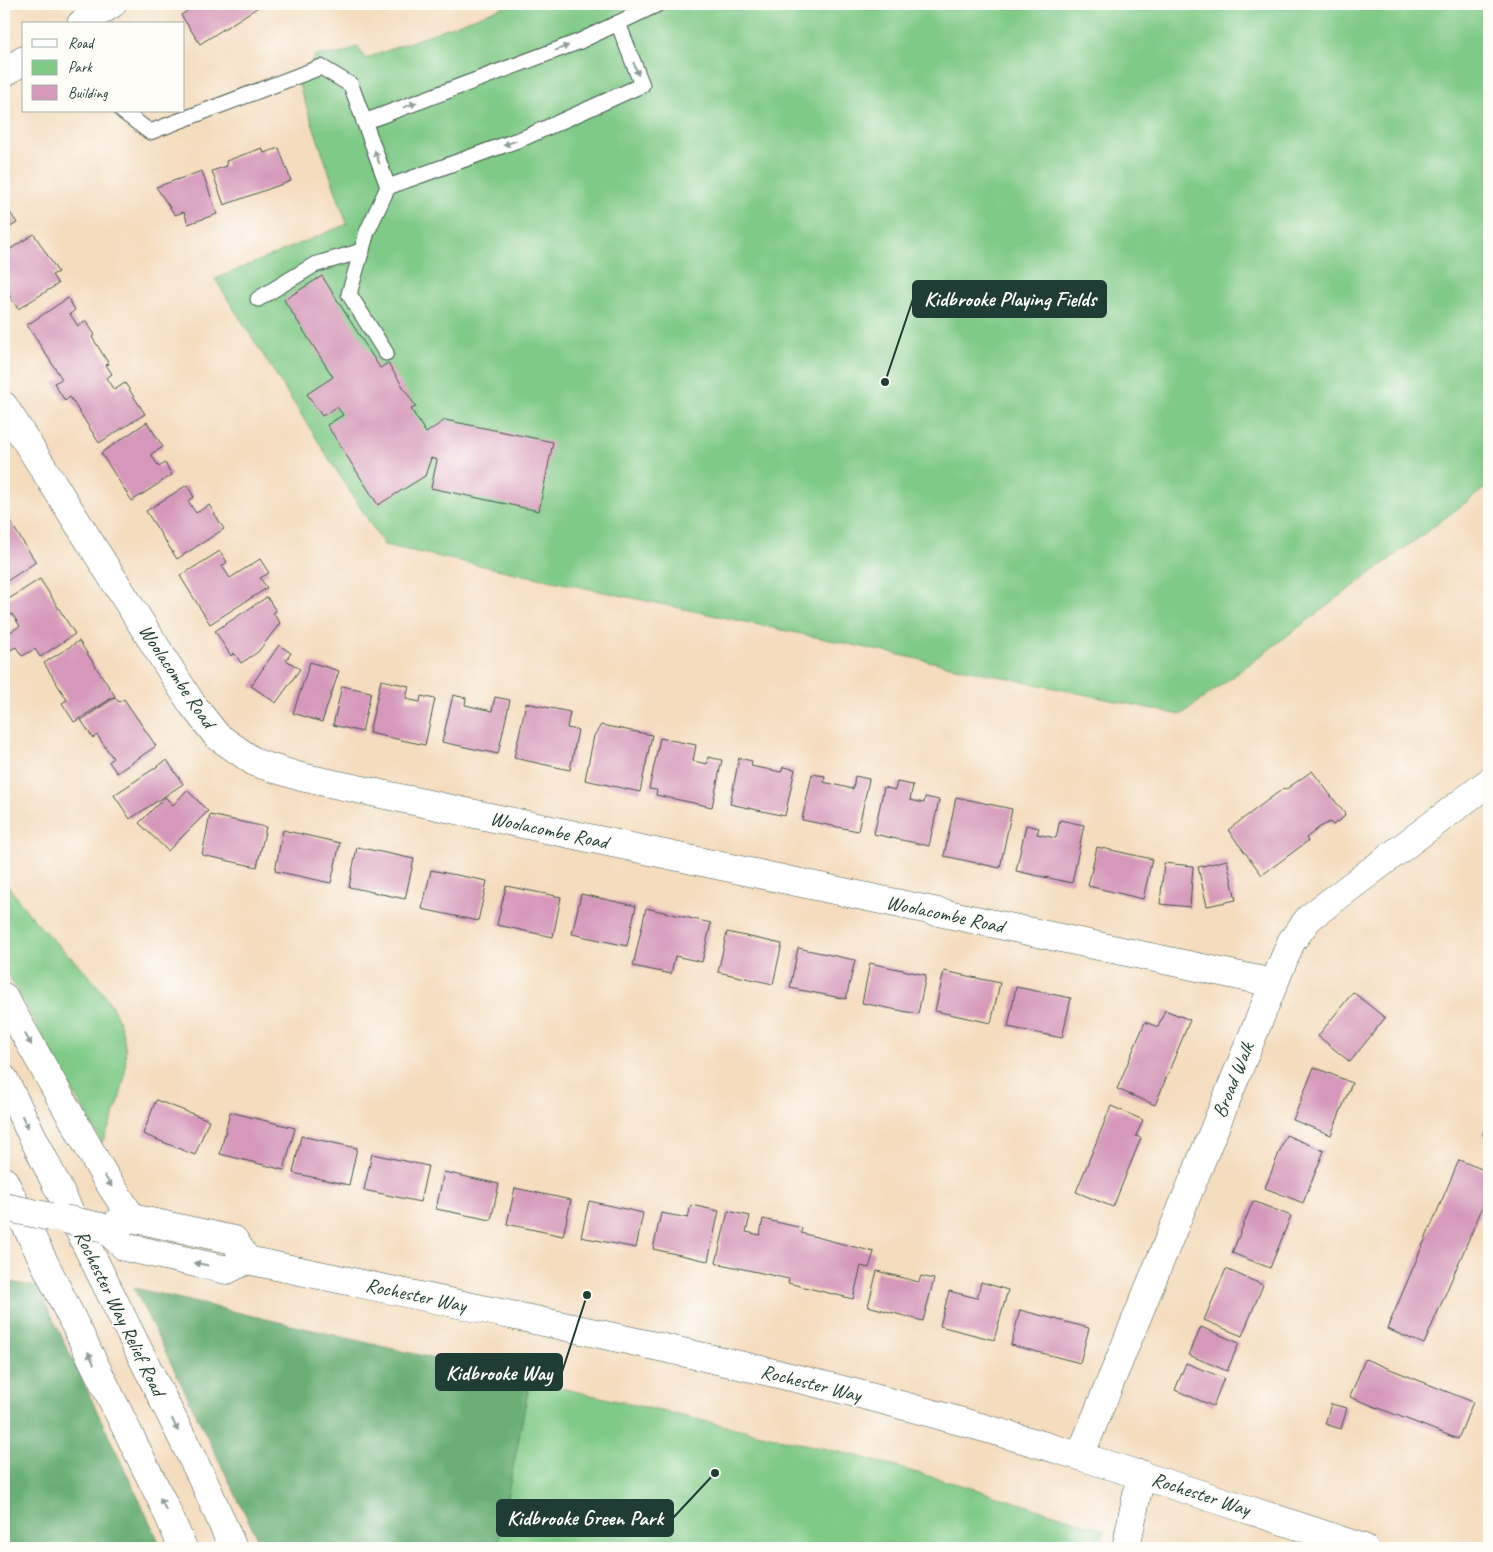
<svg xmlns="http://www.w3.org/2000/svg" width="1493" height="1552" font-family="Caveat,sans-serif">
  <rect width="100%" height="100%" fill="#fdfcf7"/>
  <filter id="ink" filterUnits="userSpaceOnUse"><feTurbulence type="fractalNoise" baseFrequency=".02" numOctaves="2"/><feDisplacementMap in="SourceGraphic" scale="10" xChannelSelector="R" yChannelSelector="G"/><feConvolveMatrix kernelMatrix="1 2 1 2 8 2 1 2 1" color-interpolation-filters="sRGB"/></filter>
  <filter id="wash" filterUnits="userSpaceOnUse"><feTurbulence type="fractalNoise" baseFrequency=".0096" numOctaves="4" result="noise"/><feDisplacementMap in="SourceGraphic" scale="20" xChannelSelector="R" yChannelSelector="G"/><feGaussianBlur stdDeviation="1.12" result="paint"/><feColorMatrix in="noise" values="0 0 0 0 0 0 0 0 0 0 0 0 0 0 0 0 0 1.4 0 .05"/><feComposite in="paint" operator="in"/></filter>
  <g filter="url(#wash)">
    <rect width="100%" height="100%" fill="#f4dcbe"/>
    <g fill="#80ca88" stroke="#50845e">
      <polygon points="511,4 1489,4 1489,485 1181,715 384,545 215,279 347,224 299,85 315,55 341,54 358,46 365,59"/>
      <path d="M 4,880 C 14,894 24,909 36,922 C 76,967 133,1001 125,1071 C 123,1095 112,1121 102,1143 L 4,967 Z"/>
      <polygon points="530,1381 857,1456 978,1490 1104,1530 1100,1548 497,1548"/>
    </g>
    <g fill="#68ae74" stroke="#447654">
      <polygon points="4,1281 38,1287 162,1548 4,1548"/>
      <polygon points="134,1288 530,1381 497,1548 262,1548"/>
    </g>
    <g id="blocks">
      <g fill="#d698ba">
        <polygon points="198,4 263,4 200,44 181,15"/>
        <polygon points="262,148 264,153 279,148 291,181 224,205 212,171 227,166 226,161"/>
        <polygon points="202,171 217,214 188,224 184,212 175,215 156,187"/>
        <polygon points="9,211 17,223 4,231 4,215"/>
        <polygon points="34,234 58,272 52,275 58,284 18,309 4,287 4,253"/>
        <polygon points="322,276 380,368 388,363 416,407 411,409 426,433 445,420 553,442 539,511 431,488 437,460 431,458 425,476 378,505 327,425 343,415 337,407 322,416 307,394 333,377 284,300"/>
        <polygon points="68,298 75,310 70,314 78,326 86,321 95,335 92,337 109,364 106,365 112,374 106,378 114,390 125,383 145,414 99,443 70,397 65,401 54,383 62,379 27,325"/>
        <polygon points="147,422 163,447 151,454 159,467 165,463 172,475 132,501 101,453"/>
        <polygon points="187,485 194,497 188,501 196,513 209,505 224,529 177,559 146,511"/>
        <polygon points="5,514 36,562 4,583 4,515"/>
        <polygon points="220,551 227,562 222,566 230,578 260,559 269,573 260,578 267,588 210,624 180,576"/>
        <polygon points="40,579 75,634 40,657 35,649 22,656 16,647 7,652 4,647 4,636 20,626 12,614 7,617 4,613 4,602"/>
        <polygon points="267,597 276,611 273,613 280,623 258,652 241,663 234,653 231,656 215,631"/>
        <polygon points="79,641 115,696 74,722 62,703 67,700 44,663"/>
        <polygon points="279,645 291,653 286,660 300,669 276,703 251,686"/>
        <polygon points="310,662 339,671 322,722 293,713"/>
        <polygon points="381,680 409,686 406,699 420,702 421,696 435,699 425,745 369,733"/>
        <polygon points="342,686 371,692 362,732 333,725"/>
        <polygon points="453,695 466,698 465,705 492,711 495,697 510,700 498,754 442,742"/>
        <polygon points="115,697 119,702 124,699 156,746 117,773 109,762 113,758 97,735 93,738 81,720"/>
        <polygon points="526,703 570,712 567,728 578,730 570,770 514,758"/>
        <polygon points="601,725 652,735 640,792 585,780 594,736"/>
        <polygon points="660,738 696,745 693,761 707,764 708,757 722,760 712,807 656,795 657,790 649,789"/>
        <polygon points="739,758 752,761 751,766 781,772 783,767 795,769 785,816 730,804"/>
        <polygon points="167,760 183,784 130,819 114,795"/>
        <polygon points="1312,771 1345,814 1344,817 1333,825 1330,822 1320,827 1306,838 1308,841 1262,875 1228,830 1284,788 1285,790"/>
        <polygon points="812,774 825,776 824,782 853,789 855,776 869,779 858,831 802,820"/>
        <polygon points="897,782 913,785 910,800 924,803 925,797 939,800 929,846 874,834 884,787 895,790"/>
        <polygon points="187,790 208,811 168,851 139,823 165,797 173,805"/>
        <polygon points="956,797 1012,809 1000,868 944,856"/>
        <polygon points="210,815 266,827 257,867 202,855"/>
        <polygon points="1060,820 1084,825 1072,883 1016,871 1026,825 1039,828 1037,834 1056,838"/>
        <polygon points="283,830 340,843 331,883 275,871"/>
        <polygon points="357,847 414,859 405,899 349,887"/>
        <polygon points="1097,847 1152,859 1143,899 1088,886"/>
        <polygon points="1227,860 1236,900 1207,906 1198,867"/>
        <polygon points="1164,863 1193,866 1190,907 1160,904"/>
        <polygon points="431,870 487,881 478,921 422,909"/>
        <polygon points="506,886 561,897 553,937 497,925"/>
        <polygon points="581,894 636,906 627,946 572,934"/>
        <polygon points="646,908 711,923 702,962 675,956 671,974 633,966"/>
        <polygon points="727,932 782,944 773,984 718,972"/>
        <polygon points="798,948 855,960 846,999 790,988"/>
        <polygon points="870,963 926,975 918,1014 862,1003"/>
        <polygon points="944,971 1000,983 991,1023 935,1011"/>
        <polygon points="1016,987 1071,998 1062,1038 1008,1027"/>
        <polygon points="1353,992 1385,1018 1350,1062 1318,1036"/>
        <polygon points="1165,1010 1190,1020 1155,1105 1117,1089 1145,1022 1158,1027"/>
        <polygon points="1314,1067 1352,1083 1331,1135 1293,1120"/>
        <polygon points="156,1100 209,1120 195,1155 143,1134"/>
        <polygon points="1111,1106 1143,1120 1136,1136 1141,1138 1113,1207 1076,1192"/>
        <polygon points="230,1112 295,1128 284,1170 220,1154"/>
        <polygon points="1489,1118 1489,1137 1483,1134"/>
        <polygon points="1286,1135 1324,1151 1303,1203 1265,1188"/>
        <polygon points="301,1136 357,1148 349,1185 293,1173"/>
        <polygon points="372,1154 428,1166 420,1202 364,1190"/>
        <polygon points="1459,1160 1489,1172 1489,1192 1424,1344 1387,1329"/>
        <polygon points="444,1172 499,1184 491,1220 436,1209"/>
        <polygon points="515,1188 571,1200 563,1236 507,1224"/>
        <polygon points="589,1201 643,1213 636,1248 581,1237"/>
        <polygon points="1253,1201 1291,1216 1270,1268 1232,1253"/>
        <polygon points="691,1205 719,1211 708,1261 653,1249 661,1213 688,1218"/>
        <polygon points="728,1211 750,1216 746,1232 760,1235 763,1219 802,1228 801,1233 874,1252 869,1268 861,1266 853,1299 788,1283 789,1279 716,1263"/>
        <polygon points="1226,1269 1263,1285 1242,1336 1204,1320"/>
        <polygon points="877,1271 919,1282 921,1276 934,1279 923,1321 868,1306"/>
        <polygon points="981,1282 1008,1290 994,1340 940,1326 949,1291 977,1298"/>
        <polygon points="1020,1310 1089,1328 1080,1363 1011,1345"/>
        <polygon points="1201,1327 1239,1343 1227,1371 1189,1355"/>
        <polygon points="1365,1359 1473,1402 1458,1439 1350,1397"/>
        <polygon points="1186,1363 1224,1378 1213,1406 1175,1390"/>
        <polygon points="1331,1404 1347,1408 1341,1429 1325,1424"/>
      </g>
    </g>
  </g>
  <g filter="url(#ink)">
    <use href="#blocks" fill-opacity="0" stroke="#3f5549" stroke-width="1"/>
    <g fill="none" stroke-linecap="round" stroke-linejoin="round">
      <defs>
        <g id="service">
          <polyline points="122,111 150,132 321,67 351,85 388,187 526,137 642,85 618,23"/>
          <polyline points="364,122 578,42 658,4"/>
          <polyline points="258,299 314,265 362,251"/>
          <polyline points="386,353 349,294 367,232 388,187"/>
        </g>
        <g id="minor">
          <polyline points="81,24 112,4"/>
          <polyline points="4,73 24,60"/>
          <polyline points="4,406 192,704 217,736 256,763 301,777 1273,983"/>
          <polyline points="1126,1548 1141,1474"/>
        </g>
        <g id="tertiary">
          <path d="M 247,1260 L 234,1240 L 132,1218 L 105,1228 L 125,1247 L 227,1270 L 247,1260 C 433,1299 619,1336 803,1380 C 993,1426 1179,1486 1364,1548"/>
          <polyline points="1080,1456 1291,942 1309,918 1489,782"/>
        </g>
        <g id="trunk">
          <polyline points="4,997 104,1175 132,1218"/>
          <polyline points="4,1079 206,1486 233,1548"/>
          <polyline points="4,1181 164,1505 183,1548"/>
        </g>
      </defs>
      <use href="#service" stroke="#3f5549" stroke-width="17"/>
      <use href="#minor" stroke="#3f5549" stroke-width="29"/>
      <use href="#tertiary" stroke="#3f5549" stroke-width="29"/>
      <use href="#trunk" stroke="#3f5549" stroke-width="29"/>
      <use href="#service" stroke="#fff" stroke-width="15"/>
      <use href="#minor" stroke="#fff" stroke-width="28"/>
      <use href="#tertiary" stroke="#fff" stroke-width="28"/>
      <use href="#trunk" stroke="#fff" stroke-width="28"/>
      <defs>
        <g id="tertiary-bridge">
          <polyline points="4,1207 51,1217"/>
          <polyline points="64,1219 105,1228"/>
        </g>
      </defs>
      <use href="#tertiary-bridge" stroke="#3f5549" stroke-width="29" stroke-linecap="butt"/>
      <use href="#tertiary-bridge" stroke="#fff" stroke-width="28"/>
    </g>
    <defs><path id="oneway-solid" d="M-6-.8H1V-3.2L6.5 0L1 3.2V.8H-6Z" transform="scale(1.25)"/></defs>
    <g fill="#8f9e9a">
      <use href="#oneway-solid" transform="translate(562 48) rotate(-21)"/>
      <use href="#oneway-solid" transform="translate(636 69) rotate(69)"/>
      <use href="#oneway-solid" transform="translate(410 105) rotate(-21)"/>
      <use href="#oneway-solid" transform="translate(510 143) rotate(160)"/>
      <use href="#oneway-solid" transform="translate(377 157) rotate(-110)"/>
      <use href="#oneway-solid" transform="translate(28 1039) rotate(61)"/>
      <use href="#oneway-solid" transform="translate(25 1122) rotate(64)"/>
      <use href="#oneway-solid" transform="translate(108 1181) rotate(57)"/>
      <use href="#oneway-solid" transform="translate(201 1264) rotate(-168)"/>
      <use href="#oneway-solid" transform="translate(91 1358) rotate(-116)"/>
      <use href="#oneway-solid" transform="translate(175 1425) rotate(64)"/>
      <use href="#oneway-solid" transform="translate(163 1504) rotate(-115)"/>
    </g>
  </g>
  <g text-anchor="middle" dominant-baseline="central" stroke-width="4" stroke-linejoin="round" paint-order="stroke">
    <g font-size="20" fill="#1f3d34" stroke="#fdfcf7">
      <text transform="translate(177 676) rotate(56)">Woolacombe Road</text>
      <text transform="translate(549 830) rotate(12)">Woolacombe Road</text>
      <text transform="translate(945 914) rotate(12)">Woolacombe Road</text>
      <text transform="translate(1233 1080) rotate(-68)">Broad Walk</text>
      <text transform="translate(416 1295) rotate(12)">Rochester Way</text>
      <text transform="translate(120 1313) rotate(64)">Rochester Way Relief Road</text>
      <text transform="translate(811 1383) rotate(14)">Rochester Way</text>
      <text transform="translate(1201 1494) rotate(18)">Rochester Way</text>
    </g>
  </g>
  <path fill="none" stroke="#1f3d34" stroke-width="2" d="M885 382L913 299M587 1295L562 1372M715 1473L673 1518"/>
  <g fill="#1f3d34" stroke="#fdfcf7" stroke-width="2">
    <circle cx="885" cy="382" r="5"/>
    <circle cx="587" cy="1295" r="5"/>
    <circle cx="715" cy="1473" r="5"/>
  </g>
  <g fill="#1f3d34" stroke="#1f3d34" stroke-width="2">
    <rect x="913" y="281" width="193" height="36" rx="5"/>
    <rect x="436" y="1354" width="126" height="36" rx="5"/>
    <rect x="497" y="1500" width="176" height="36" rx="5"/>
  </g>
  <g font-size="21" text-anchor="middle" font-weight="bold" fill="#fff">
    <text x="1010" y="306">Kidbrooke Playing Fields</text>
    <text x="499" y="1380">Kidbrooke Way</text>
    <text x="585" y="1525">Kidbrooke Green Park</text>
  </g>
  <rect width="1493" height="1552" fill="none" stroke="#fdfcf7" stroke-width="20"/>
  <rect x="22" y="22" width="162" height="90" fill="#fdfcf7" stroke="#a4b0a9"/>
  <rect x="32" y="39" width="25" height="8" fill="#ffffff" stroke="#a4b0a9"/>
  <text x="68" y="48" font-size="15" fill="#1f3d34">Road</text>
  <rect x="32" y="60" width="25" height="15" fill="#80ca88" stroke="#a4b0a9"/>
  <text x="68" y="72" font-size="15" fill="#1f3d34">Park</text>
  <rect x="32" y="85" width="25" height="15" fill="#d698ba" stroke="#a4b0a9"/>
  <text x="68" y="98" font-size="15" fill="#1f3d34">Building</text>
</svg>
